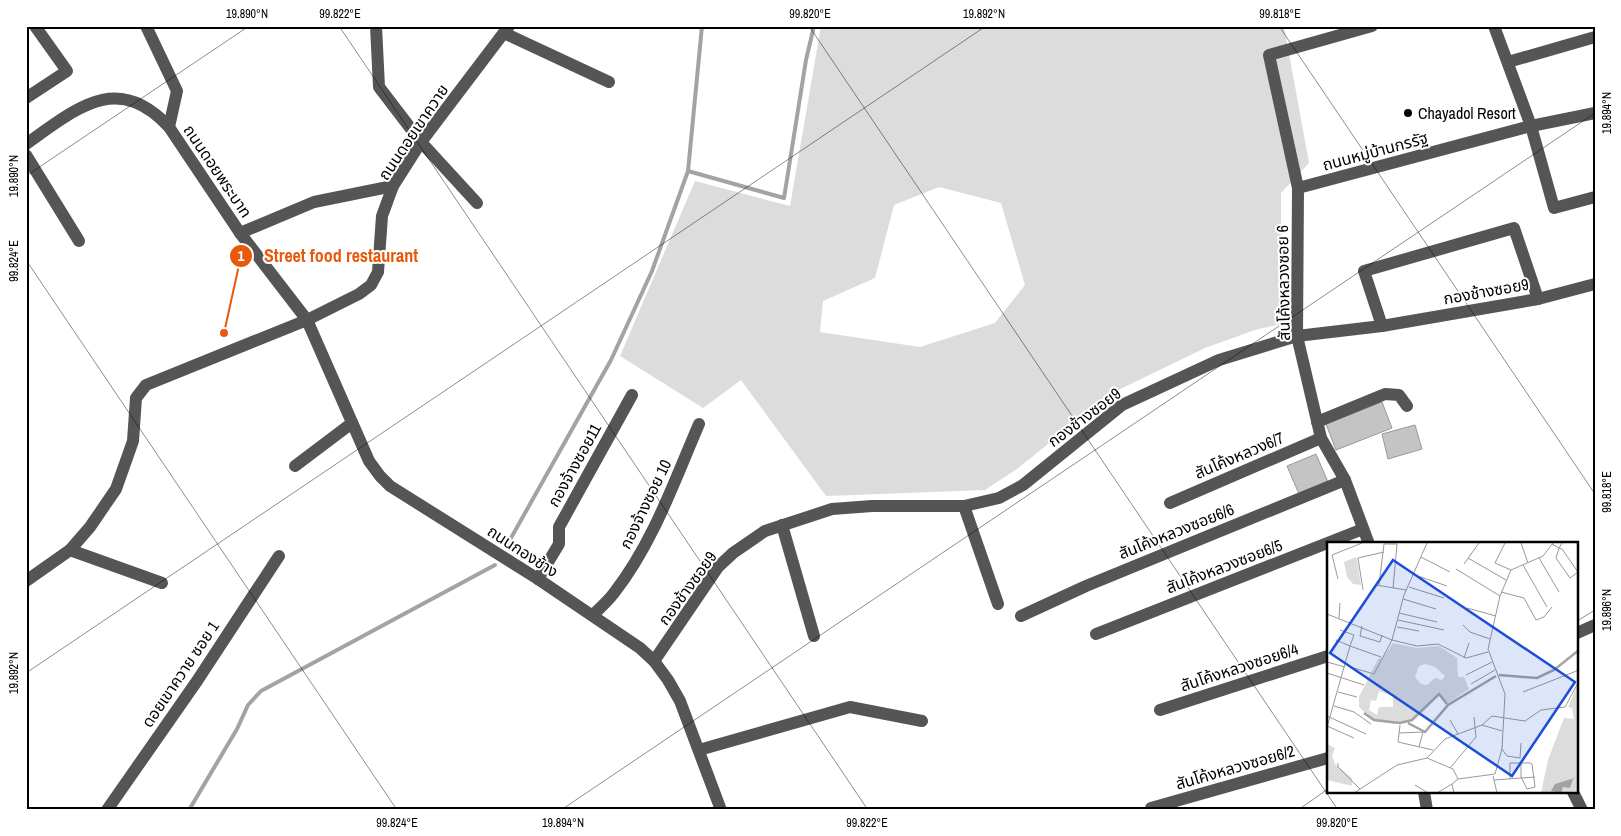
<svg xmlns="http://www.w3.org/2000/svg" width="1621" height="836" font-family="'Archivo Narrow','Noto Sans Thai',sans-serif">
  <rect width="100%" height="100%" fill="#fff"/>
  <path fill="#dcdcdc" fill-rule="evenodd" d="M 821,26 L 1284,26 L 1309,163 L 1281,193 L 1281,324 L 1255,330 L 1205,348 L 1110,394 L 1017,469 L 985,490 L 826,496 L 741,380 L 703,408 L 620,356 L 695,181 L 790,206 ZM 939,187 L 1001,203 L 1025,285 L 995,323 L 920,347 L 820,332 L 823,301 L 875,278 L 894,205 Z"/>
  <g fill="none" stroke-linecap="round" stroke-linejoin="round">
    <g stroke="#a3a3a3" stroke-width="4">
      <polyline points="688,171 784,198 806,60 814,26"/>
      <polyline points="507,545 611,360 652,271 688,171 702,26"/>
      <polyline points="189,810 237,729 248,705 261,691 495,565"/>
    </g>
  </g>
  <g fill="#c4c4c4" stroke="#999">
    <polygon points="1382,402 1392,428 1336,450 1326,424"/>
    <polygon points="1415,425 1422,449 1388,459 1382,434"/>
    <polygon points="1316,454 1328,482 1299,494 1287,466"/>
  </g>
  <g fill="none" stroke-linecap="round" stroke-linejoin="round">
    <g stroke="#555" stroke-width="12">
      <polyline points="146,26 177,91 169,127 240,233 307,320 369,461 380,476 390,486 538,579 640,648 654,661 668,680 680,701 721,810"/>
      <polyline points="376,26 379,87 421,142 477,203"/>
      <polyline points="504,33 609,82"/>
      <polyline points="1508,62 1595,37"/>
      <polyline points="26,98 67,71 35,26"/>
      <polyline points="1595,113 1531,126 1554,208 1595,197"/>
      <path d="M 26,144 C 76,109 117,71 169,127"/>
      <polyline points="26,155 79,241"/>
      <polyline points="1298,188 1531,126 1494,26"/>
      <polyline points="240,233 314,202 393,186"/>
      <polyline points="1382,326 1364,271 1514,228 1538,299"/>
      <polyline points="1317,422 1385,394 1399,395 1407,406"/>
      <polyline points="295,466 352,423"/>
      <polyline points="1170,503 1321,438"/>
      <polyline points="964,506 998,604"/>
      <polyline points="782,525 814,636"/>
      <polyline points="1369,544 1345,480 1321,438 1297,336 1298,188 1269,55 1372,26"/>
      <polyline points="70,550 162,583"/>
      <polyline points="538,579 559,544 559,527 632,395"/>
      <polyline points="26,581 70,550 90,527 116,489 133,441 136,398 146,385 307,320 359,294 371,285 378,272 382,216 393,186 421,142 509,26"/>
      <path d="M 593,615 C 600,608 608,601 614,593 C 653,543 674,482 699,424"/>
      <polyline points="1021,616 1086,586 1345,480"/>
      <polyline points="1577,633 1595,625"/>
      <polyline points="1096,634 1363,529"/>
      <polyline points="654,661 718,567 733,553 765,531 832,509 872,506 964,506 999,498 1023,485 1122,405 1219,360 1297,336 1382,326 1538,299 1595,284"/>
      <polyline points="1160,710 1328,656"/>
      <polyline points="699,750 850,707 922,721"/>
      <polyline points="1424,792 1427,810"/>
      <polyline points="1573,792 1582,810"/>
      <polyline points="1151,808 1328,758"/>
      <polyline points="107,810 197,681 279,556"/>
    </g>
  </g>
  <path fill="none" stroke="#000" stroke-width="1" stroke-opacity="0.45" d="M 339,26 L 868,810M 809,26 L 1338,810M 1279,26 L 1595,494M 26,176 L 249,26M 26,260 L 397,810M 1577,621 L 1595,610M 26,673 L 986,26M 561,810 L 1595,113M 1298,810 L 1328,789"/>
  <circle fill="#000" stroke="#fff" stroke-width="2" cx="1408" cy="113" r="5"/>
  <g text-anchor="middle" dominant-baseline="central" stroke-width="4" stroke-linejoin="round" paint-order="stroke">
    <g font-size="16" fill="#000" stroke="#fff" text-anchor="start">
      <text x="1418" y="113">Chayadol Resort</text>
    </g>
    <g font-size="16" fill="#000" stroke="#fff">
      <text transform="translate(413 132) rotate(-56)">ถนนดอยเขาควาย</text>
      <text transform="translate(1375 151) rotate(-15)">ถนนหมู่บ้านกรรัฐ</text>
      <text transform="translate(218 171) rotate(56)">ถนนดอยพระบาท</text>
      <text transform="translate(1283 283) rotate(-91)">สันโค้งหลวงซอย 6</text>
      <text transform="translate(1486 291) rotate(-10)">กองช้างซอย9</text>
      <text transform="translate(1084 417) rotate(-37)">กองช้างซอย9</text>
      <text transform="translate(1239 455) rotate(-23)">สันโค้งหลวง6/7</text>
      <text transform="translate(574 465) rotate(-61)">กองจ้างซอย11</text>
      <text transform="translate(645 504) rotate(-64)">กองจ้างซอย 10</text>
      <text transform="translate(1176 531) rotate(-22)">สันโค้งหลวงซอย6/6</text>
      <text transform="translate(523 551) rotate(33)">ถนนกองช้าง</text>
      <text transform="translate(1224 566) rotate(-21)">สันโค้งหลวงซอย6/5</text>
      <text transform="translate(687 588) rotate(-54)">กองช้างซอย9</text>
      <text transform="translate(1239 667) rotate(-18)">สันโค้งหลวงซอย6/4</text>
      <text transform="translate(180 674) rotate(-56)">ดอยเขาควาย ซอย 1</text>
      <text transform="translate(1235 767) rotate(-16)">สันโค้งหลวงซอย6/2</text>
    </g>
  </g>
  <g transform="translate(1327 542)">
    <rect width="251" height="251" fill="#fff"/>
    <path d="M 29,15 L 30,17 L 34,43 L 26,42 L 20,35 L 17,20 ZM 66,101 L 90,106 L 112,104 L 130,116 L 131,135 L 137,135 L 142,147 L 121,161 L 112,151 L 89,175 L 79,179 L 68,182 L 47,179 L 32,165 L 32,155 L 51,117 L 56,115 ZM 98,122 L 108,125 L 118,134 L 115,138 L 108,136 L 100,143 L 94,142 L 88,135 L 92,124 ZM 52,149 L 66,154 L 66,165 L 52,165 L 50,173 L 42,168 L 44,158 L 49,159 ZM 251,142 L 251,251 L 214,251 L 221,218 L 237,176 L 247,177 L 245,166 L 241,165 ZM 0,202 L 8,206 L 5,214 L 8,222 L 25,236 L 25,244 L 0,238 Z" fill="#dcdcdc" fill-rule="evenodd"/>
    <path d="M 251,235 L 246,237 L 243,246 L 236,245 L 234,251 L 224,249 L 228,242 Z" fill="#a3a3a3"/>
    <path fill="none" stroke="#a3a3a3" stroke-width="2.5" d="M 172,133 L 210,136 L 227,128 L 252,108M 37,171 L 47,178 L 73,181 L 85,178 L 112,152 L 120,162M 81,181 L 98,190 L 121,163 L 169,134"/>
    <path fill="none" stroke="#999" stroke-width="1" d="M 178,1 L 168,21 L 184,28M 194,1 L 201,21M 225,2 L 232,6 L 235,7 L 251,30 L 243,36 L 229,16 L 232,6 L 235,1M 94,15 L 123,30M 141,16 L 179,38M 212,16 L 232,50M 137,22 L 152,1M 196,23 L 220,65M 129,27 L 173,54M 88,33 L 120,44M 11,37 L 5,13 L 35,1M 49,43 L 79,48M 52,43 L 57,2 L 70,2 L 66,46M 82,45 L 117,56M 36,48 L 31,16 L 57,10M 174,50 L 197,56 L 209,78 L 217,75 L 225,65M 76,57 L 109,67M 140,66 L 169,74M 72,71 L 110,80M 0,72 L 65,98 L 90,104 L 111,102 L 139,116 L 161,110M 12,76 L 13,61M 71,78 L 117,88M 136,83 L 143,90 L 163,97M 35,84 L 33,94 L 53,100 L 55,93M 70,85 L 92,89M 9,98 L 23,104 L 27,93 L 13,88M 137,116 L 142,101M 0,120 L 18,125M 23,125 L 47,132 L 65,98 L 77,53 L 100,1M 0,131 L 37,143M 139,133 L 165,120M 144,142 L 168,128M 11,150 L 30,155M 196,150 L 252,128M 7,164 L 27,170 L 44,182M 0,174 L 39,192M 123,178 L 131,192M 73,183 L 71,200 L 106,208M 155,183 L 175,189M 0,184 L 27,196M 0,185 L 23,104 L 54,115M 72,191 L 96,190 L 92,205M 175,207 L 180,214 L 193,216 L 194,201M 100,216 L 126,227 L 131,237M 11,221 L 11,225 L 33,247M 123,226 L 149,195 L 147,175M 166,234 L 170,251M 131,237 L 168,232 L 175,207 L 178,152 L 161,107 L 173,54 L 184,28 L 216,14 L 226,1M 183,237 L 183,221 L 203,221 L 205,222 L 208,245 L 200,247 L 194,235 L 194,221M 167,238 L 208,235M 88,243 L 101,251M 27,251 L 70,223 L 100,216 L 118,197 L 155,183 L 165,174 L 198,179 L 214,168 L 238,165 L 252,139M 110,251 L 125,242M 127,251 L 125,242 L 131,237"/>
    <path fill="#1d4ed8" fill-opacity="0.15" stroke="#1d4ed8" stroke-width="2.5" d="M 66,18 L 248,140 L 185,234 L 3,111 Z"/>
    <rect width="251" height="251" fill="none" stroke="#000" stroke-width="2.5"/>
  </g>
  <path fill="none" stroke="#e8590c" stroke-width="2" d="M224 333L241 256"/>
  <g fill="#e8590c" stroke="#fff" stroke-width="2">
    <circle cx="224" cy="333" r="5"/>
    <circle cx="241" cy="256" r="12"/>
  </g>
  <g font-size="15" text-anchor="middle" font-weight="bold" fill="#fff">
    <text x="241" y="261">1</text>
  </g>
  <g font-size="18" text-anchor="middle" font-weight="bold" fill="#e8590c" stroke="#fff" stroke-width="4" stroke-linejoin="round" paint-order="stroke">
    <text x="341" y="262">Street food restaurant</text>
  </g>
  <rect width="1621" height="836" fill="none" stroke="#ffffff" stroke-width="55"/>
  <rect x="28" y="28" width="1566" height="780" fill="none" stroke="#000" stroke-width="2"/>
  <g font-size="12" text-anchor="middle" fill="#000">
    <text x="247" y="18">19.890°N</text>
    <text x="340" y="18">99.822°E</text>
    <text x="810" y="18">99.820°E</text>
    <text x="984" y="18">19.892°N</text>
    <text x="1280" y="18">99.818°E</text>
    <text transform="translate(1607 113) rotate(-90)" y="4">19.894°N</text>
    <text transform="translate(14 176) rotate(-90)" y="4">19.890°N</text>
    <text transform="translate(14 261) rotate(-90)" y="4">99.824°E</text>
    <text transform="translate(1607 492) rotate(-90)" y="4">99.818°E</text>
    <text transform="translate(1607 610) rotate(-90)" y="4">19.896°N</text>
    <text transform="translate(14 673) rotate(-90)" y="4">19.892°N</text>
    <text x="397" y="827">99.824°E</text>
    <text x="563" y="827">19.894°N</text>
    <text x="867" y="827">99.822°E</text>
    <text x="1337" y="827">99.820°E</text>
  </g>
</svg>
